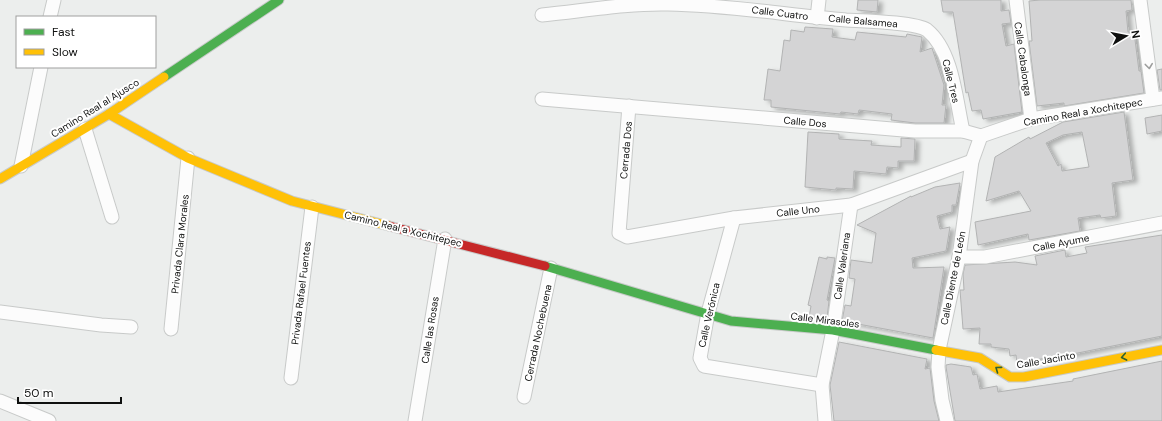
<svg xmlns="http://www.w3.org/2000/svg" width="1162" height="421" font-family="'DM Sans',sans-serif">
  <defs>
    <filter id="shadow"><feDropShadow dx="4.5" dy="2.5" stdDeviation="2" flood-color="#0004"/></filter>
  </defs>
  <rect width="100%" height="100%" fill="#eceeed"/>
  <g fill="#d4d4d5" stroke="#b2b3b3" fill-rule="evenodd" filter="url(#shadow)">
    <polygon points="858,0 878,0 877,12 857,10"/>
    <polygon points="941,0 1001,0 1001,11 1009,10 1011,23 1002,24 1006,46 1014,44 1022,112 983,119 981,110 972,111 968,92 966,93 953,12 943,12"/>
    <polygon points="1040,0 1131,0 1132,10 1126,11 1128,32 1134,32 1139,71 1141,71 1144,93 1064,106 1064,103 1037,106 1029,41 1032,41 1029,1"/>
    <polygon points="805,27 833,29 832,37 855,40 857,32 906,37 907,34 922,37 920,52 932,48 944,85 942,105 946,105 944,123 915,123 891,120 892,114 859,110 858,114 841,112 840,114 771,107 771,100 764,100 768,69 780,71 784,40 790,41 791,30 804,32"/>
    <polygon points="1162,69 1162,90 1160,90 1157,70"/>
    <path d="M 1124,112 L 1133,180 L 1112,183 L 1116,216 L 1101,218 L 1100,215 L 1078,218 L 1080,231 L 1029,240 L 1028,234 L 978,245 L 975,222 L 1031,211 L 1019,191 L 986,201 L 995,157 L 1029,137 L 1030,139 L 1063,122 ZM 1082,132 L 1089,167 L 1062,171 L 1061,164 L 1058,166 L 1046,143 L 1063,135 Z"/>
    <polygon points="1162,115 1162,131 1147,134 1145,118"/>
    <polygon points="808,132 839,134 839,139 872,141 871,145 901,147 901,138 915,139 914,161 898,161 898,168 887,167 886,174 854,171 853,189 836,188 836,190 805,187"/>
    <polygon points="960,183 956,205 952,205 952,212 937,216 940,229 950,227 946,251 912,258 913,268 944,267 933,338 842,321 845,305 851,306 855,279 849,278 851,260 872,263 876,233 857,225 911,196 911,197 935,187"/>
    <polygon points="1162,235 1162,336 1053,358 1053,357 1017,363 1016,355 1010,356 1009,349 991,347 991,344 979,344 980,328 963,329 960,290 964,290 963,274 965,265 1015,262 1037,265 1035,256 1065,250 1066,257 1087,253 1085,247"/>
    <polygon points="819,257 827,259 827,257 835,258 827,300 829,301 827,318 809,317 811,306 808,305"/>
    <polygon points="839,342 927,359 925,369 930,368 934,401 939,421 834,421 830,385"/>
    <polygon points="1162,361 1162,421 955,421 946,367 946,365 951,364 971,367 973,375 977,374 980,389 997,386 998,392 1073,381 1073,379"/>
  </g>
  <g fill="none" stroke-linecap="round" stroke-linejoin="round">
    <defs>
      <g id="street">
        <polyline points="1016,0 1031,119"/>
        <polyline points="1140,0 1153,99"/>
        <path d="M 542,15 C 583,11 627,3 668,4 C 728,5 787,15 846,20 C 863,21 915,22 927,30 C 953,51 956,101 963,131"/>
        <polyline points="50,17 54,0"/>
        <polyline points="817,18 819,0"/>
        <polyline points="542,99 915,131 963,131 981,136"/>
        <polyline points="629,106 619,233 627,237 734,218 851,205 972,161"/>
        <polyline points="85,129 112,217"/>
        <polyline points="981,136 1031,119 1162,98"/>
        <polyline points="21,166 41,67"/>
        <polyline points="734,218 708,313 700,358 704,366 822,385"/>
        <polyline points="959,257 985,257 1162,223"/>
        <polyline points="0,312 101,325 131,327"/>
        <polyline points="171,329 188,158"/>
        <polyline points="291,378 312,207"/>
        <polyline points="524,397 551,268"/>
        <polyline points="0,401 49,421"/>
        <polyline points="415,421 445,239"/>
        <polyline points="825,421 822,385 833,330 851,205"/>
        <polyline points="947,421 942,400 938,367 939,350 959,257 972,161 981,136"/>
      </g>
      <g id="fast">
        <polyline points="164,77 279,0"/>
        <polyline points="545,266 731,321 833,330 936,350"/>
      </g>
      <g id="slow">
        <polyline points="109,114 188,158 292,201 389,226"/>
        <polyline points="0,179 109,114 164,77"/>
        <polyline points="936,350 980,358 1010,377 1024,377 1162,350"/>
      </g>
      <polyline id="jam" points="389,226 545,266"/>
    </defs>
    <use href="#street" stroke="#c8cac9" stroke-width="15"/>
    <use href="#fast" stroke="#c8cac9" stroke-width="11"/>
    <use href="#slow" stroke="#c8cac9" stroke-width="11"/>
    <use href="#jam" stroke="#c8cac9" stroke-width="11"/>
    <use href="#street" stroke="#fcfcfc" stroke-width="13"/>
    <use href="#fast" stroke="#4caf50" stroke-width="9"/>
    <use href="#slow" stroke="#ffc107" stroke-width="9"/>
    <use href="#jam" stroke="#c62828" stroke-width="9"/>
  </g>
  <defs><path id="oneway-chevron" d="M-2-3.5L2.5 0L-2 3.5" fill="none" stroke-width="1.6" stroke-linecap="round" stroke-linejoin="round"/></defs>
  <use stroke="#9d9e9d" href="#oneway-chevron" transform="translate(1149 66) rotate(83)"/>
  <g stroke="#2e6030">
    <use href="#oneway-chevron" transform="translate(1124 357) rotate(169)"/>
    <use href="#oneway-chevron" transform="translate(998 369) rotate(-144)"/>
  </g>
  <g text-anchor="middle" dominant-baseline="central" stroke-width="4" stroke-linejoin="round" paint-order="stroke">
    <g font-size="10" fill="#0f100f" stroke="#fff">
      <text transform="translate(780 13) rotate(7)">Calle Cuatro</text>
      <text transform="translate(863 21) rotate(5)">Calle Balsamea</text>
      <text transform="translate(1023 59) rotate(82)">Calle Cabalonga</text>
      <text transform="translate(951 81) rotate(76)">Calle Tres</text>
      <text transform="translate(95 108) rotate(-32)">Camino Real al Ajusco</text>
      <text transform="translate(1083 112) rotate(-10)">Camino Real a Xochitepec</text>
      <text transform="translate(805 122) rotate(5)">Calle Dos</text>
      <text transform="translate(626 150) rotate(-85)">Cerrada Dos</text>
      <text transform="translate(798 211) rotate(-6)">Calle Uno</text>
      <text transform="translate(403 229) rotate(14)">Camino Real a Xochitepec</text>
      <text transform="translate(1061 243) rotate(-11)">Calle Ayume</text>
      <text transform="translate(180 244) rotate(-84)">Privada Clara Morales</text>
      <text transform="translate(842 266) rotate(-82)">Calle Valeriana</text>
      <text transform="translate(953 278) rotate(-79)">Calle Diente de León</text>
      <text transform="translate(301 293) rotate(-83)">Privada Rafael Fuentes</text>
      <text transform="translate(709 315) rotate(-77)">Calle Verónica</text>
      <text transform="translate(825 320) rotate(7)">Calle Mirasoles</text>
      <text transform="translate(430 330) rotate(-81)">Calle las Rosas</text>
      <text transform="translate(538 333) rotate(-78)">Cerrada Nochebuena</text>
      <text transform="translate(1046 360) rotate(-10)">Calle Jacinto</text>
    </g>
  </g>
  <rect x="16" y="16" width="140" height="52" fill="#ffffff" stroke="#9f9f9f"/>
  <rect x="24" y="29" width="20" height="6" fill="#4caf50" stroke="#9f9f9f"/>
  <text x="52" y="36" font-size="12" fill="#0f100f">Fast</text>
  <rect x="24" y="49" width="20" height="6" fill="#ffc107" stroke="#9f9f9f"/>
  <text x="52" y="56" font-size="12" fill="#0f100f">Slow</text>
  <g transform="translate(1126 36) rotate(80)" stroke="#ffffff" stroke-width="3" paint-order="stroke">
  <path d="M0-3L7 15L0 10L-7 15Z" fill="#0f100f"/>
  <text y="-6" font-size="11" font-weight="bold" text-anchor="middle" fill="#0f100f">N</text>
  </g>
  <path d="M18 397v6h103v-6" fill="none" stroke="#0f100f" stroke-width="2"/>
  <text x="24" y="397" font-size="12" fill="#0f100f" stroke="#ffffff" stroke-width="3" paint-order="stroke">50 m</text>
</svg>
